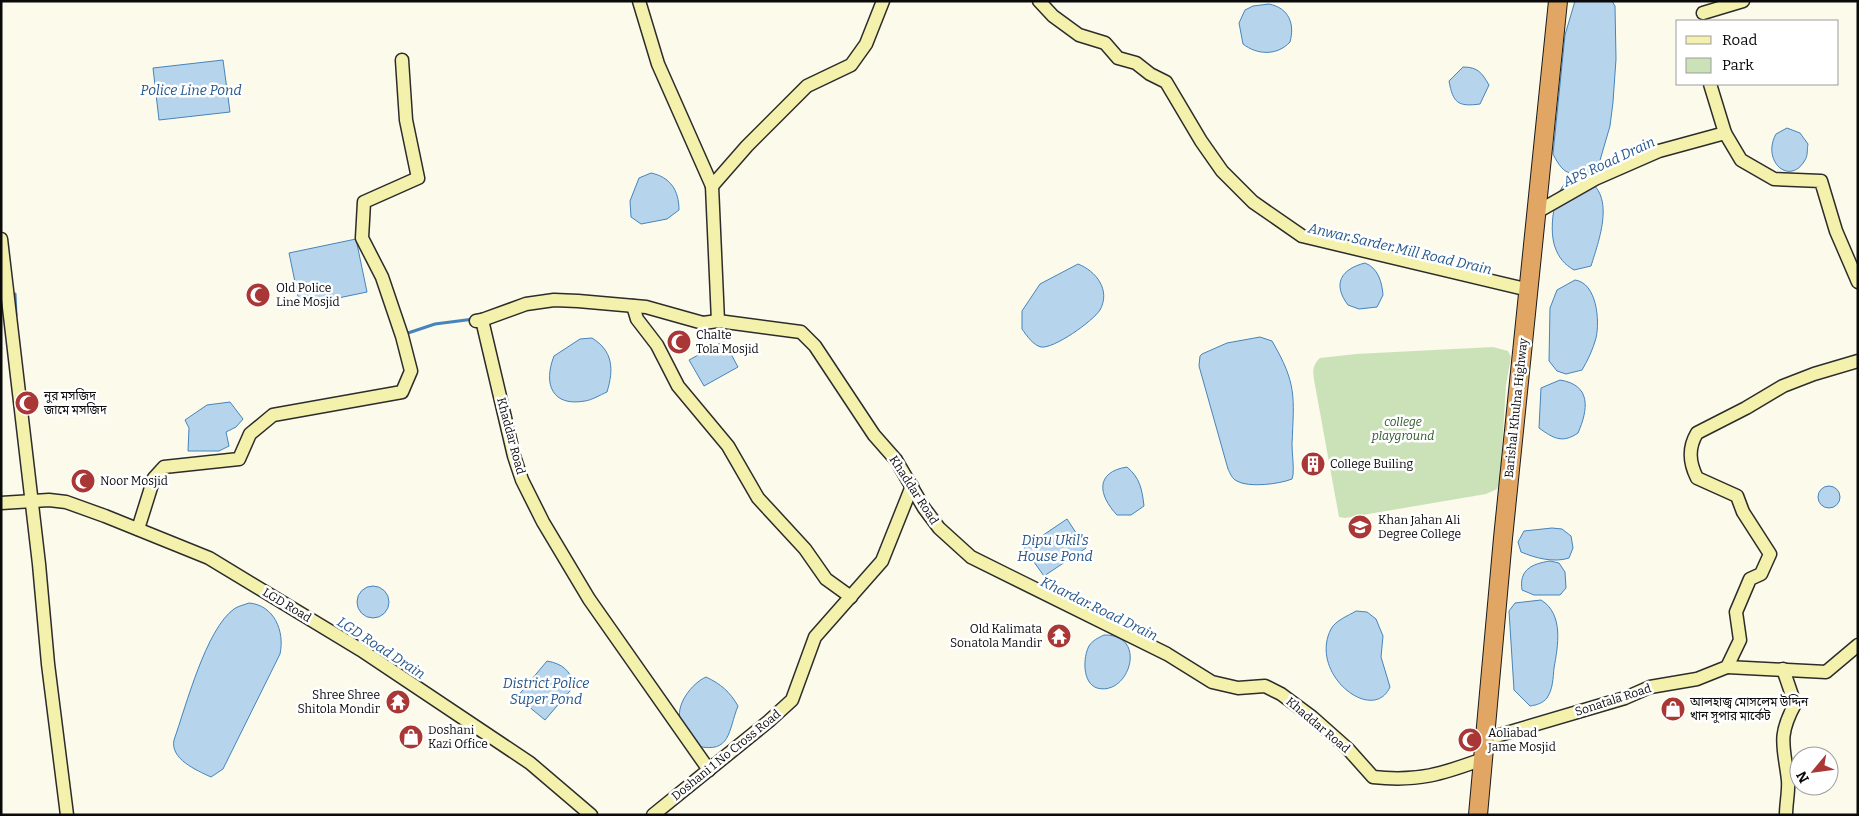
<svg xmlns="http://www.w3.org/2000/svg" width="1859" height="816" font-family="Bitter,'Noto Sans Bengali',serif">
  <rect width="100%" height="100%" fill="#fcfaea"/>
  <path fill="#cbe2b9" d="M 1493,347 L 1508,351 L 1511,357 L 1506,385 L 1500,482 L 1497,489 L 1486,494 L 1345,518 L 1339,517 L 1315,385 C 1313,374 1311,366 1320,358 L 1356,354 Z"/>
  <g fill="#b6d5ed" stroke="#4684bb">
    <path d="M 1575,1 L 1612,1 L 1615,6 L 1616,59 L 1613,102 L 1610,126 L 1596,174 C 1571,174 1565,178 1553,154 L 1565,35 Z"/>
    <path d="M 1269,4 C 1289,8 1295,24 1290,42 C 1277,56 1257,55 1243,44 L 1239,23 L 1245,10 L 1253,6 Z"/>
    <polygon points="223,60 230,112 159,120 153,68"/>
    <path d="M 1463,67 C 1478,67 1482,73 1489,85 L 1480,104 C 1458,107 1453,103 1449,81 Z"/>
    <path d="M 1787,128 L 1800,133 L 1808,144 C 1807,148 1808,156 1805,160 C 1790,187 1761,161 1776,134 Z"/>
    <path d="M 651,173 C 670,177 679,190 679,210 L 667,219 L 641,224 L 631,217 L 630,201 L 639,178 Z"/>
    <path d="M 1577,176 C 1619,187 1600,237 1591,266 L 1574,270 C 1564,264 1559,258 1555,247 C 1548,228 1554,180 1577,176 Z"/>
    <polygon points="356,239 367,292 300,306 289,253"/>
    <path d="M 1365,263 C 1378,268 1382,282 1383,295 L 1377,307 L 1359,309 L 1348,305 C 1332,284 1341,269 1365,263 Z"/>
    <path d="M 1078,264 C 1096,271 1111,290 1100,310 C 1093,321 1054,349 1041,347 C 1033,345 1027,336 1022,329 L 1022,311 L 1040,284 Z"/>
    <path d="M 1575,280 C 1597,283 1600,321 1596,338 C 1593,349 1588,360 1582,370 L 1566,374 L 1557,371 L 1549,361 L 1550,308 L 1557,290 Z"/>
    <path d="M 1260,337 L 1272,341 C 1297,384 1294,396 1292,444 C 1292,455 1294,465 1293,475 L 1292,479 C 1280,484 1248,488 1237,481 C 1232,479 1230,473 1228,469 L 1199,366 L 1200,356 L 1202,354 L 1227,343 Z"/>
    <path d="M 592,338 C 613,351 614,369 607,392 C 600,395 592,400 585,401 C 552,407 543,384 554,356 L 580,339 Z"/>
    <polygon points="724,341 738,367 704,386 689,360"/>
    <path d="M 1560,380 C 1592,385 1588,410 1578,433 C 1562,444 1553,438 1539,428 L 1541,388 Z"/>
    <polygon points="230,402 243,419 236,427 226,432 229,446 219,451 188,451 189,428 185,420 207,405"/>
    <path d="M 1127,467 C 1140,478 1142,489 1144,506 L 1131,515 L 1117,515 C 1098,495 1095,472 1127,467 Z"/>
    <circle cx="1829" cy="497" r="11"/>
    <polygon points="1067,519 1086,548 1044,576 1024,548"/>
    <path d="M 1552,528 L 1562,529 L 1571,536 L 1573,548 L 1569,558 C 1554,563 1535,558 1521,552 L 1518,542 L 1524,531 Z"/>
    <path d="M 1550,561 L 1559,563 L 1565,572 L 1566,588 L 1560,595 L 1534,595 L 1522,590 C 1519,570 1531,564 1550,561 Z"/>
    <circle cx="373" cy="602" r="16"/>
    <path d="M 1541,600 C 1564,614 1558,646 1554,668 C 1553,678 1553,689 1547,698 C 1543,703 1537,705 1530,706 L 1514,690 L 1509,611 L 1515,603 Z"/>
    <path d="M 249,603 C 274,605 285,631 280,654 L 223,769 L 211,777 C 196,770 170,759 174,740 C 186,706 206,629 234,609 C 238,606 244,605 249,603 Z"/>
    <path d="M 1356,611 L 1367,612 L 1376,619 L 1383,636 L 1381,657 L 1390,687 C 1373,725 1308,674 1331,629 C 1336,620 1348,616 1356,611 Z"/>
    <path d="M 1104,635 C 1149,634 1129,697 1097,688 C 1082,683 1083,657 1089,646 C 1093,640 1098,638 1104,635 Z"/>
    <path d="M 547,661 C 563,664 569,670 575,685 L 545,720 L 517,697 Z"/>
    <path d="M 706,677 C 721,684 730,692 738,706 C 728,731 731,754 697,746 C 692,738 685,730 681,722 C 674,706 692,683 706,677 Z"/>
  </g>
  <g fill="none" stroke-linecap="round" stroke-linejoin="round">
    <g stroke="#4684bb" stroke-width="3">
      <polyline points="15,294 16,315"/>
      <polyline points="408,333 435,324 474,319"/>
    </g>
    <defs>
      <g id="secondary">
        <polyline points="639,1 658,64 712,186"/>
        <polyline points="1039,1 1053,16 1079,35 1105,43 1118,58 1136,63 1150,74 1166,82 1201,141 1222,171 1253,202 1302,236 1529,290"/>
        <polyline points="1703,13 1743,1"/>
        <polyline points="1725,133 1741,160 1774,179 1821,181 1836,231 1858,282"/>
        <polyline points="1537,212 1595,179 1659,151 1725,133 1710,84"/>
        <polyline points="1,239 39,564 48,664 67,815"/>
        <polyline points="633,306 637,319 657,345 678,386 728,446 758,498 805,549 826,579 851,597"/>
        <path d="M 482,320 L 526,304 L 554,300 L 578,301 L 646,307 L 703,323 L 718,321 L 801,332 L 815,346 L 874,435 L 896,460 L 924,508 L 939,528 L 971,557 L 1167,654 L 1212,682 L 1238,688 L 1265,686 L 1281,694 L 1312,717 L 1348,749 L 1373,777 C 1418,782 1442,774 1483,759"/>
        <polyline points="476,321 482,320 514,456 522,480 543,522 589,599 709,770"/>
        <polyline points="718,321 712,186 747,146 807,86 851,65 866,44 883,1"/>
        <polyline points="1,503 49,500 66,502 105,516 209,558 361,650 530,763 591,815"/>
        <polyline points="138,529 154,478 164,467 239,459 250,434 273,415 402,392 411,371 402,336 382,277 362,238 364,202 418,178 406,120 402,60"/>
        <polyline points="1727,667 1826,672 1858,645"/>
        <path d="M 1783,669 L 1795,704 C 1777,737 1784,746 1788,780 C 1789,791 1786,803 1786,815"/>
        <path d="M 1486,739 L 1625,698 L 1650,687 L 1697,679 L 1727,667 L 1740,640 L 1736,612 L 1750,579 L 1761,574 L 1770,554 L 1743,512 L 1737,496 L 1697,478 C 1689,462 1688,448 1697,433 L 1746,408 L 1783,386 L 1814,374 L 1858,361"/>
        <polyline points="653,815 769,721 792,700 815,637 882,561 912,486"/>
      </g>
      <polyline id="highway" points="1478,815 1503,538 1558,1"/>
    </defs>
    <use href="#secondary" stroke="#2c2c2c" stroke-width="15"/>
    <use href="#highway" stroke="#1b1b1b" stroke-width="20"/>
    <use href="#secondary" stroke="#f4f1ad" stroke-width="12"/>
    <use href="#highway" stroke="#e1a663" stroke-width="18"/>
  </g>
  <defs>
    <symbol id="mosque-disc" viewBox="-11 -11 22 22"><circle r="9.5" fill="#a83735" stroke="#fff"/><path d="M3.5-4.9A6 6 0 1 0 3.5 4.9A5 5 0 1 1 3.5-4.9Z" fill="#fff"/></symbol>
    <symbol id="building-disc" viewBox="-11 -11 22 22"><circle r="9.5" fill="#a83735" stroke="#fff"/><path d="M-4-6H4V6H1V3H-1V6H-4ZM-2.5-4.3h1.7v1.8h-1.7ZM.8-4.3h1.7v1.8H.8ZM-2.5-1h1.7V.8h-1.7ZM.8-1h1.7V.8H.8Z" fill="#fff"/></symbol>
    <symbol id="university-disc" viewBox="-11 -11 22 22"><circle r="9.5" fill="#a83735" stroke="#fff"/><path d="M0-5L7-2L0 1L-7-2ZM-4 1L0 2.5L4 1V4Q0 6-4 4Z" fill="#fff"/></symbol>
    <symbol id="temple-disc" viewBox="-11 -11 22 22"><circle r="9.5" fill="#a83735" stroke="#fff"/><path d="M0-6L5-2H3V0L6.5 2.5H4V6H1.5V3h-3V6H-4V2.5H-6.5L-3 0V-2H-5Z" fill="#fff"/></symbol>
    <symbol id="shop-disc" viewBox="-11 -11 22 22"><circle r="9.5" fill="#a83735" stroke="#fff"/><path d="M-5-2.5h2.3a2.7 3.5 0 0 1 5.4 0H5L5.5 6h-11ZM-1.5-2.5h3a1.5 2.3 0 0 0-3 0Z" fill="#fff"/></symbol>
  </defs>
  <g fill-rule="evenodd">
    <use href="#mosque-disc" x="244" y="281" width="28" height="28"/>
    <use href="#mosque-disc" x="665" y="328" width="28" height="28"/>
    <use href="#mosque-disc" x="13" y="389" width="28" height="28"/>
    <use href="#building-disc" x="1299" y="450" width="28" height="28"/>
    <use href="#mosque-disc" x="69" y="467" width="28" height="28"/>
    <use href="#university-disc" x="1346" y="513" width="28" height="28"/>
    <use href="#temple-disc" x="1045" y="622" width="28" height="28"/>
    <use href="#temple-disc" x="384" y="688" width="28" height="28"/>
    <use href="#shop-disc" x="1659" y="695" width="28" height="28"/>
    <use href="#shop-disc" x="397" y="723" width="28" height="28"/>
    <use href="#mosque-disc" x="1456" y="726" width="28" height="28"/>
  </g>
  <g text-anchor="middle" dominant-baseline="central" stroke-width="5" stroke-linejoin="round" paint-order="stroke">
    <g font-size="12" fill="#0a0a0a" stroke="#fff" text-anchor="start">
      <text x="276" y="288">Old Police<tspan x="276" dy="14">Line Mosjid</tspan></text>
      <text x="696" y="335">Chalte<tspan x="696" dy="14">Tola Mosjid</tspan></text>
      <text x="44" y="396">নুর মসজিদ<tspan x="44" dy="14">জামে মসজিদ</tspan></text>
      <text x="1330" y="464">College Builing</text>
      <text x="100" y="481">Noor Mosjid</text>
      <text x="1378" y="520">Khan Jahan Ali<tspan x="1378" dy="14">Degree College</tspan></text>
      <text x="1042" y="629" text-anchor="end">Old Kalimata<tspan x="1042" dy="14">Sonatola Mandir</tspan></text>
      <text x="380" y="695" text-anchor="end">Shree Shree<tspan x="380" dy="14">Shitola Mondir</tspan></text>
      <text x="1690" y="702">আলহাজ্ব মোসলেম উদ্দিন<tspan x="1690" dy="14">খান সুপার মার্কেট</tspan></text>
      <text x="428" y="730">Doshani<tspan x="428" dy="14">Kazi Office</tspan></text>
      <text x="1488" y="733">Aoliabad<tspan x="1488" dy="14">Jame Mosjid</tspan></text>
    </g>
    <g font-size="12" fill="#0a0a0a" stroke="#fff">
      <text transform="translate(1516 408) rotate(-84)">Barishal Khulna Highway</text>
      <text transform="translate(511 436) rotate(75)">Khaddar Road</text>
      <text transform="translate(914 490) rotate(57)">Khaddar Road</text>
      <text transform="translate(287 605) rotate(31)">LGD Road</text>
      <text transform="translate(1613 700) rotate(-18)">Sonatala Road</text>
      <text transform="translate(1318 725) rotate(40)">Khaddar Road</text>
      <text transform="translate(726 755) rotate(-39)">Doshani 1 No Cross Road</text>
    </g>
    <g font-size="12" font-style="italic" fill="#2b5924" stroke="#fff">
      <text x="1403" y="422">college<tspan x="1403" dy="14">playground</tspan></text>
    </g>
    <g font-size="14" font-style="italic" fill="#25578b" stroke="#fff">
      <text x="191" y="90">Police Line Pond</text>
      <text transform="translate(1609 162) rotate(-25)">APS Road Drain</text>
      <text transform="translate(1400 249) rotate(13)">Anwar Sarder Mill Road Drain</text>
      <text x="1055" y="540">Dipu Ukil's<tspan x="1055" dy="16">House Pond</tspan></text>
      <text transform="translate(1099 609) rotate(26)">Khardar Road Drain</text>
      <text transform="translate(381 648) rotate(33)">LGD Road Drain</text>
      <text x="546" y="683">District Police<tspan x="546" dy="16">Super Pond</tspan></text>
    </g>
  </g>
  <rect width="1859" height="816" fill="none" stroke="#0a0a0a" stroke-width="5"/>
  <rect x="1676" y="20" width="162" height="65" fill="#ffffff" stroke="#9d9d9d"/>
  <rect x="1686" y="36" width="25" height="8" fill="#f4f1ad" stroke="#9d9d9d"/>
  <text x="1722" y="45" font-size="15" fill="#0a0a0a">Road</text>
  <rect x="1686" y="58" width="25" height="15" fill="#cbe2b9" stroke="#9d9d9d"/>
  <text x="1722" y="70" font-size="15" fill="#0a0a0a">Park</text>
  <g transform="translate(1814 771) rotate(241)"><circle r="24" fill="#ffffff" stroke="#9d9d9d"/>
  <path d="M0-4L9 19L0 12L-9 19Z" fill="#a83735"/>
  <text y="-8" font-size="14" font-weight="bold" text-anchor="middle" fill="#0a0a0a">N</text>
  </g>
</svg>
